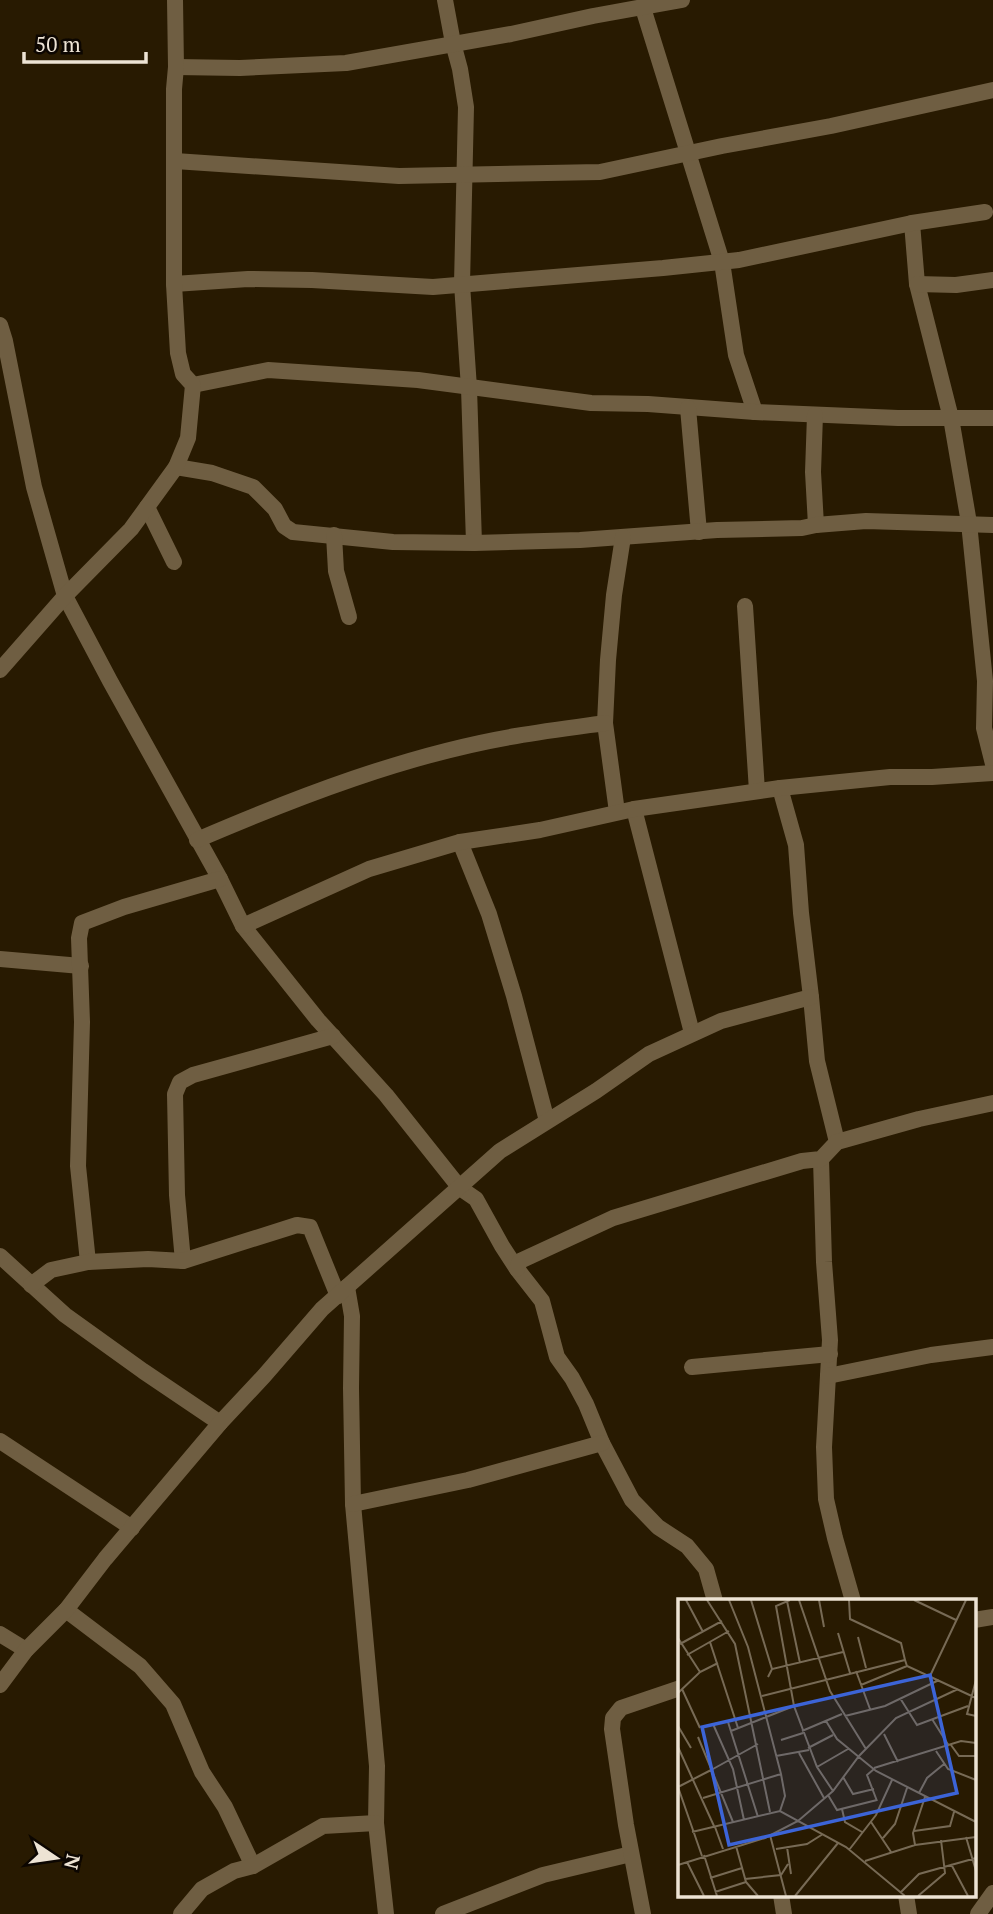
<svg xmlns="http://www.w3.org/2000/svg" width="993" height="1914" font-family="'PT Serif',serif">
  <rect width="100%" height="100%" fill="#281a01"/>
  <g fill="none" stroke-linecap="round" stroke-linejoin="round">
    <g stroke="#6f5e42" stroke-width="16">
      <polyline points="445,0 453,43 460,69 466,107 462,284 469,388 474,543"/>
      <polyline points="643,8 722,262 736,355 755,412"/>
      <polyline points="176,67 240,68 346,63 511,34 593,16 682,0"/>
      <polyline points="175,161 399,176 600,172 722,146 831,126 993,90"/>
      <polyline points="912,223 917,284 951,418 969,523 985,681 984,728 993,764"/>
      <polyline points="174,284 248,279 312,280 433,287 663,268 739,260 912,223 985,212"/>
      <polyline points="917,284 956,285 993,280"/>
      <polyline points="0,325 5,341 34,487 65,596 110,681 220,879 243,926 318,1020 386,1095 460,1188 476,1199 502,1246 517,1269 542,1301 557,1357 572,1378 586,1404 602,1443 632,1500 658,1527 687,1546 706,1569 715,1601"/>
      <polyline points="193,385 268,370 418,380 591,403 648,404 755,412 898,418 993,418"/>
      <polyline points="688,408 699,532"/>
      <polyline points="815,415 813,472 816,525"/>
      <polyline points="176,467 212,473 253,487 275,509 284,526 293,532 393,542 474,543 580,540 717,530 802,528 816,525 866,521 993,525"/>
      <polyline points="147,507 174,562"/>
      <polyline points="334,535 336,571 349,617"/>
      <polyline points="745,606 757,791"/>
      <polyline points="0,670 65,596 131,529 176,467 188,438 193,385 183,374 178,353 174,284 174,89 176,67 175,0"/>
      <polyline points="780,788 796,845 801,913 811,997 817,1061 837,1142"/>
      <polyline points="634,809 692,1033"/>
      <polyline points="617,812 605,723 608,660 614,595 623,537"/>
      <path d="M 197,840 C 297,797 408,754 516,736 C 545,731 576,727 605,723"/>
      <polyline points="460,842 489,914 514,996 547,1121"/>
      <polyline points="243,926 369,869 460,842 540,830 634,809 780,788 890,777 932,777 993,773"/>
      <polyline points="0,959 81,966"/>
      <polyline points="821,1159 824,1262 830,1340 824,1447 826,1499 835,1538 853,1601"/>
      <polyline points="0,1256 65,1315 143,1371 220,1423"/>
      <polyline points="183,1261 177,1195 175,1094 180,1082 193,1075 333,1036"/>
      <polyline points="88,1262 78,1166 82,1022 79,938 82,923 124,907 220,879"/>
      <polyline points="517,1269 520,1261 613,1218 802,1161 821,1159 837,1142 919,1119 993,1103"/>
      <polyline points="31,1285 51,1270 88,1262 148,1259 183,1261 297,1225 310,1227 338,1296"/>
      <polyline points="347,1287 352,1316 351,1388 353,1504 377,1766 376,1823 386,1914"/>
      <polyline points="692,1367 830,1354"/>
      <polyline points="828,1376 931,1355 993,1347"/>
      <polyline points="0,1441 132,1528"/>
      <polyline points="353,1504 468,1480 602,1443"/>
      <polyline points="66,1610 140,1666 173,1704 202,1772 225,1807 253,1866"/>
      <polyline points="974,1620 993,1617"/>
      <polyline points="0,1634 26,1650"/>
      <polyline points="0,1685 26,1650 66,1610 105,1559 220,1423 264,1376 322,1309 500,1151 596,1091 649,1054 721,1021 811,997"/>
      <polyline points="781,1895 784,1914"/>
      <polyline points="906,1895 909,1914"/>
      <polyline points="181,1914 202,1889 234,1871 253,1866 323,1826 376,1823"/>
      <polyline points="443,1914 543,1875 631,1854"/>
      <polyline points="643,1914 626,1825 612,1729 613,1718 621,1708 680,1688"/>
      <polyline points="978,1914 993,1893"/>
    </g>
  </g>
  <g transform="translate(678 1599)">
    <rect width="298" height="298" fill="#281a01"/>
    <path fill="none" stroke="#776a55" stroke-width="2" d="M 8,1 L 25,33M 29,1 L 57,45 L 92,213M 51,1 L 70,48 L 103,175 L 107,197 L 102,212M 73,1 L 94,70M 112,1 L 98,7 L 116,107 L 139,168 L 155,192M 121,1 L 152,92 L 188,150M 141,1 L 146,28M 171,1 L 172,20 L 223,44 L 227,61M 236,1 L 278,21M 109,2 L 122,64M 160,34 L 172,74M 180,38 L 188,69M 0,39 L 22,73M 32,43 L 60,129M 2,45 L 44,22M 9,56 L 51,32M 178,72 L 192,110M 252,77 L 288,1M 90,78 L 94,70 L 165,53M 298,81 L 289,115 L 298,117M 183,86 L 229,67M 4,90 L 22,129M 0,94 L 22,73 L 40,64M 84,97 L 227,61 L 229,67 L 298,99M 222,99 L 239,126 L 290,107M 167,117 L 207,107 L 261,81M 254,120 L 271,147M 148,122 L 159,140 L 198,172 L 298,223M 50,123 L 80,218M 35,125 L 55,170 L 66,221M 0,127 L 13,149M 53,132 L 116,107M 124,132 L 164,115M 206,135 L 220,163M 20,138 L 55,223M 103,141 L 125,134M 273,146 L 281,157 L 298,157M 0,148 L 36,227M 130,149 L 155,136M 258,152 L 270,170 L 298,181M 121,154 L 146,199M 98,157 L 131,151M 139,168 L 170,150M 196,169 L 283,142 L 298,144M 35,170 L 80,145M 196,170 L 189,176 L 199,202M 165,178 L 175,195 L 196,190M 0,188 L 24,257M 0,188 L 35,170M 241,194 L 249,179 L 266,165M 150,196 L 159,211 L 199,201M 25,199 L 103,175M 164,210 L 167,223 L 184,233M 193,223 L 213,253M 37,228 L 45,250M 236,232 L 272,227 L 276,213M 14,233 L 102,212 L 168,248 L 227,297M 92,236 L 108,297M 288,238 L 298,272M 205,239 L 217,225 L 229,189M 237,246 L 235,234 L 247,198M 58,247 L 68,283 L 80,297M 109,248 L 113,275M 98,250 L 129,245 L 145,235M 171,251 L 198,216 L 214,181M 26,256 L 39,297M 187,262 L 237,246 L 298,238M 9,263 L 26,297M 273,265 L 290,297M 0,266 L 87,239 L 120,222 L 155,192 L 181,157 L 218,119 L 280,90M 32,279 L 64,269M 67,280 L 103,276 L 110,265M 37,293 L 68,283M 223,293 L 241,275 L 298,259M 117,297 L 160,244M 240,297 L 267,274 L 263,241"/>
    <path fill="#3c64d7" fill-opacity="0.15" stroke="#3c64d7" stroke-width="3.5" d="M 252,76 L 279,194 L 51,246 L 24,128 Z"/>
    <rect width="298" height="298" fill="none" stroke="#ede3d4" stroke-width="3.5"/>
  </g>
  <g transform="translate(56 1858) rotate(103)" stroke="#0c0601" stroke-width="5" paint-order="stroke">
  <path d="M0-5L12 26L0 18L-12 26Z" fill="#ede3d4"/>
  <text y="-10" font-size="19" font-weight="bold" text-anchor="middle" fill="#ede3d4">N</text>
  </g>
  <path d="M24 52v10h122v-10" fill="none" stroke="#ede3d4" stroke-width="3.5"/>
  <text x="35" y="52" font-size="21" fill="#ede3d4" stroke="#0c0601" stroke-width="5" paint-order="stroke">50 m</text>
</svg>
